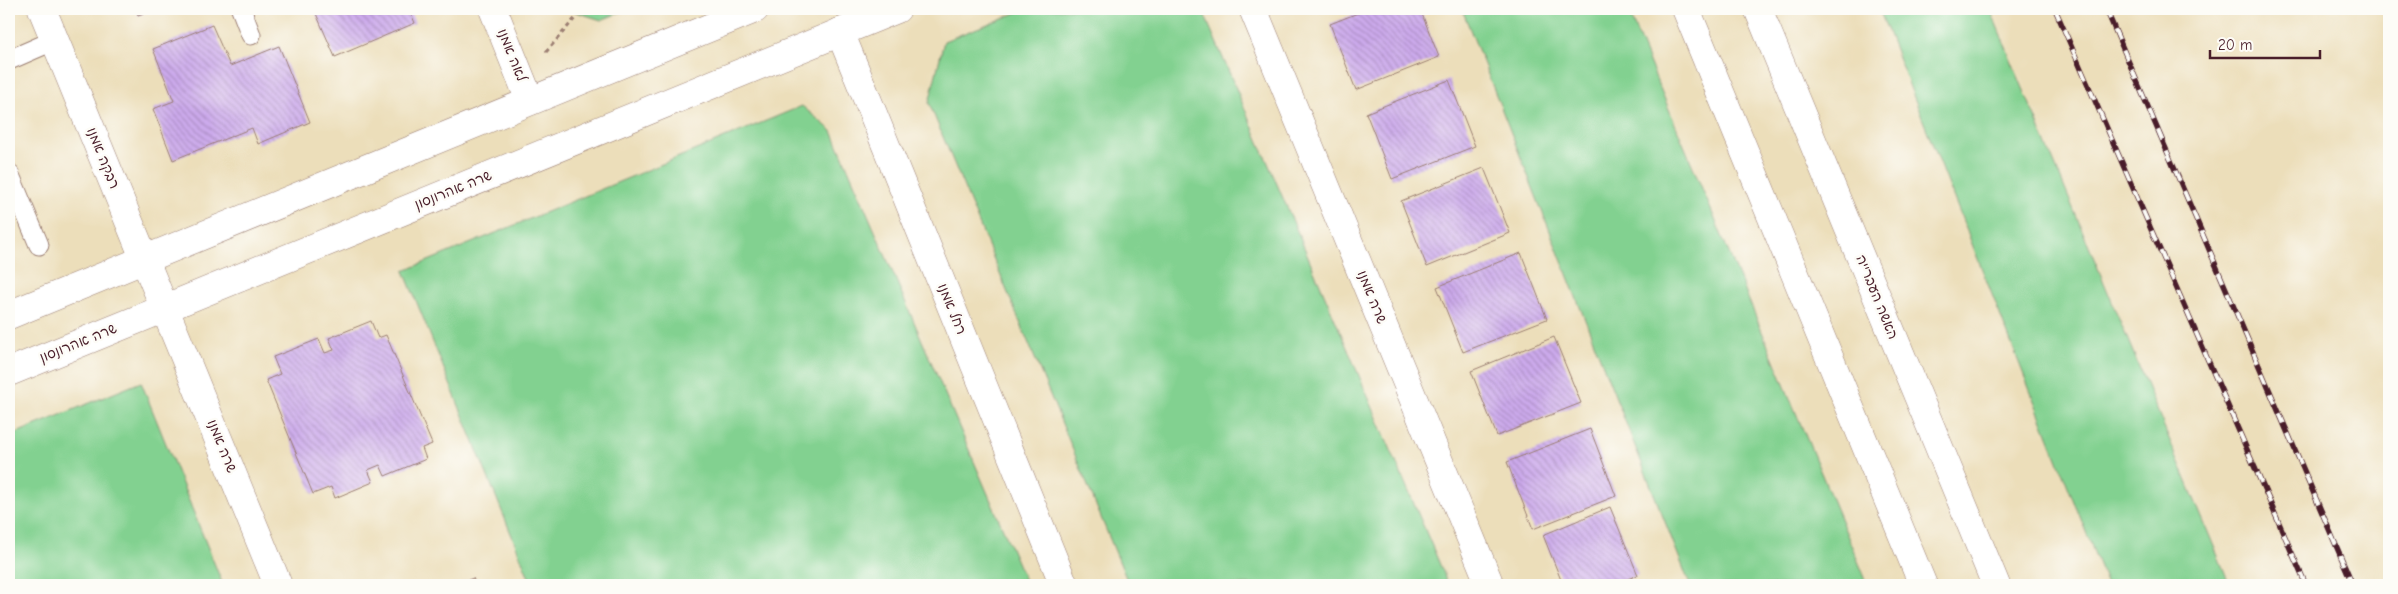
<svg xmlns="http://www.w3.org/2000/svg" width="2398" height="594" font-family="'Comic Neue','Playpen Sans Hebrew',sans-serif">
  <defs>
    <pattern id="park-tufts" width="24" height="20" patternUnits="userSpaceOnUse" patternTransform="scale(1.25)"><rect width="24" height="20" fill="#82d190"/><path d="M3 7l-1-3M5 7V3M7 7l1-3M15 17l-1-3M17 17v-4M19 17l1-3" fill="none" stroke="#72b37c"/></pattern>
    <pattern id="building-back-hatch" width="6" height="6" patternUnits="userSpaceOnUse" patternTransform="scale(1.25)"><rect width="6" height="6" fill="#ccaaec"/><path d="M-1 5l2 2M0 0l6 6M5-1l2 2" fill="none" stroke="#a88abf"/></pattern>
  </defs>
  <rect width="100%" height="100%" fill="#fdfcf7"/>
  <filter id="ink" filterUnits="userSpaceOnUse"><feTurbulence type="fractalNoise" baseFrequency=".02" numOctaves="2"/><feDisplacementMap in="SourceGraphic" scale="10" xChannelSelector="R" yChannelSelector="G"/><feConvolveMatrix kernelMatrix="1 2 1 2 8 2 1 2 1" color-interpolation-filters="sRGB"/></filter>
  <filter id="wash" filterUnits="userSpaceOnUse"><feTurbulence type="fractalNoise" baseFrequency=".0096" numOctaves="4" result="noise"/><feDisplacementMap in="SourceGraphic" scale="20" xChannelSelector="R" yChannelSelector="G"/><feGaussianBlur stdDeviation="1.12" result="paint"/><feColorMatrix in="noise" values="0 0 0 0 0 0 0 0 0 0 0 0 0 0 0 0 0 1.4 0 .05"/><feComposite in="paint" operator="in"/></filter>
  <g filter="url(#wash)">
    <rect width="100%" height="100%" fill="#ecdeba"/>
    <g fill="#82d190" stroke="#66785e">
      <polygon points="1026,9 1202,9 1444,574 1447,585 1129,585 929,103 944,41"/>
      <polygon points="1462,9 1627,9 1868,585 1690,585"/>
      <polygon points="1879,9 1990,9 2230,585 2107,585"/>
      <polygon points="802,106 832,131 1027,585 532,585 404,271"/>
      <polygon points="141,382 223,585 9,585 9,436"/>
    </g>
    <polygon fill="url(#park-tufts)" stroke="#66785e" points="567,9 629,9 601,20"/>
    <g id="blocks">
      <g fill="url(#building-back-hatch)">
        <polygon points="136,9 155,9 138,15"/>
        <polygon points="314,9 409,9 415,23 335,57"/>
        <polygon points="1368,9 1420,9 1439,57 1356,90 1330,24"/>
        <polygon points="212,25 230,66 279,46 310,122 258,144 252,128 173,160 153,109 174,101 153,49"/>
        <polygon points="1449,80 1475,146 1392,179 1366,113"/>
        <polygon points="1484,168 1510,233 1427,267 1401,201"/>
        <polygon points="1521,253 1547,319 1463,352 1437,287"/>
        <polygon points="371,321 378,338 386,335 432,444 422,448 426,459 385,476 380,465 368,470 373,482 335,498 331,487 313,494 266,380 280,374 273,357 319,339 325,353 334,350 329,338"/>
        <polygon points="1554,337 1581,403 1497,436 1471,371"/>
        <polygon points="1590,429 1616,496 1533,529 1507,462"/>
        <polygon points="1610,507 1638,575 1612,585 1563,585 1543,535"/>
        <polygon points="473,578 476,585 456,585"/>
      </g>
    </g>
  </g>
  <g filter="url(#ink)">
    <use href="#blocks" fill-opacity="0" stroke="#9b7e72" stroke-width="1"/>
    <g fill="none" stroke-linecap="round" stroke-linejoin="round">
      <defs>
        <g id="service">
          <polyline points="241,9 251,35"/>
          <polyline points="9,60 55,40"/>
          <polyline points="9,173 39,245"/>
        </g>
        <g id="minor">
          <polyline points="42,9 278,585"/>
          <polyline points="493,9 530,101"/>
          <polyline points="1253,9 1490,585"/>
          <polyline points="840,32 1064,585"/>
        </g>
        <g id="tertiary">
          <polyline points="1686,9 1923,585"/>
          <polyline points="1758,9 1996,585"/>
          <polyline points="9,315 755,9"/>
          <polyline points="9,372 897,9"/>
        </g>
      </defs>
      <use href="#service" stroke="#9b7e72" stroke-width="21"/>
      <use href="#minor" stroke="#9b7e72" stroke-width="29"/>
      <use href="#tertiary" stroke="#9b7e72" stroke-width="29"/>
      <polyline stroke="#9b7e72" stroke-width="3" stroke-dasharray="4 4" stroke-linecap="butt" points="546,52 583,9"/>
      <use href="#service" stroke="#fff" stroke-width="19"/>
      <use href="#minor" stroke="#fff" stroke-width="28"/>
      <use href="#tertiary" stroke="#fff" stroke-width="28"/>
      <defs>
        <g id="rail">
          <polyline points="2055,9 2306,585"/>
          <polyline points="2106,9 2353,585"/>
        </g>
      </defs>
      <use href="#rail" stroke="#4a1f2b" stroke-width="5.5"/>
      <use href="#rail" stroke="#fdfcf7" stroke-width="4" stroke-dasharray="11" stroke-linecap="butt"/>
    </g>
  </g>
  <g text-anchor="middle" dominant-baseline="central" stroke-width="5" stroke-linejoin="round" paint-order="stroke">
    <g font-size="14" fill="#4a1f2b" stroke="#fdfcf7">
      <text transform="translate(512 55) rotate(68)">לאה אמנו</text>
      <text transform="translate(103 158) rotate(68)">רבקה אמנו</text>
      <text transform="translate(453 190) rotate(-22)">שרה אהרונסון</text>
      <text transform="translate(1372 297) rotate(68)">שרה אמנו</text>
      <text transform="translate(1877 297) rotate(68)">האשה העברייה</text>
      <text transform="translate(952 309) rotate(68)">רחל אמנו</text>
      <text transform="translate(78 343) rotate(-22)">שרה אהרונסון</text>
      <text transform="translate(222 446) rotate(68)">שרה אמנו</text>
    </g>
  </g>
  <rect width="2398" height="594" fill="none" stroke="#fdfcf7" stroke-width="30"/>
  <path d="M2210 50v8h110v-8" fill="none" stroke="#4a1f2b" stroke-width="2.5"/>
  <text x="2218" y="50" font-size="15" fill="#4a1f2b" stroke="#fdfcf7" stroke-width="4" paint-order="stroke">20 m</text>
</svg>
